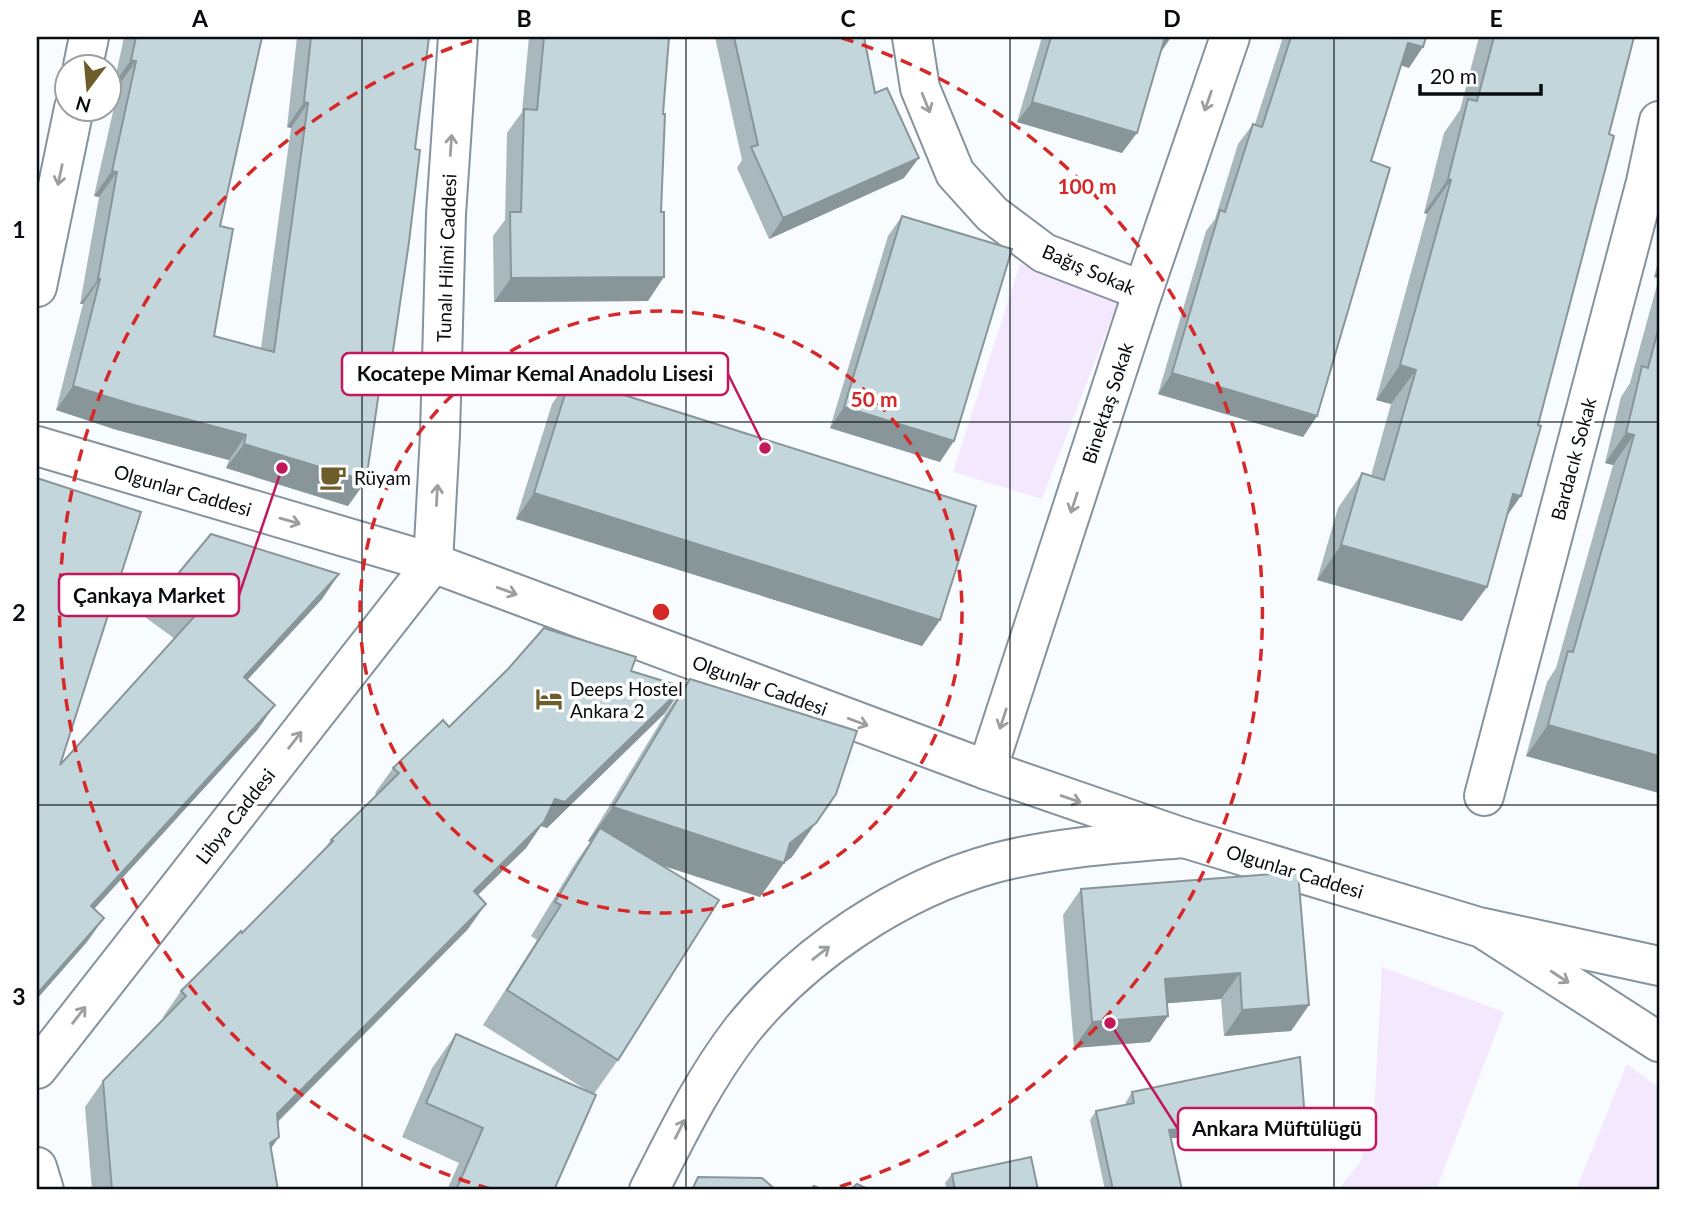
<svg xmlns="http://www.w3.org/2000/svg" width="1696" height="1227" font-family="Lato,sans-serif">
  <rect width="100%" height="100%" fill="#f9fcfe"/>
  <g fill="#f4e8fe">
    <polygon points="1020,264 1120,297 1042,499 953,472"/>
    <polygon points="1382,967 1504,1012 1436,1190 1338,1190 1361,1161 1374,1115"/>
    <polygon points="1627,1064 1659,1088 1659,1190 1576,1190"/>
  </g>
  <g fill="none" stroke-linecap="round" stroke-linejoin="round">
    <defs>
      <g id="minor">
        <polyline points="912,37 920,88 955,173 992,214 1044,253 1143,291"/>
        <polyline points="83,66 89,37"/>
        <polyline points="37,287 74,108"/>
        <polyline points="987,770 1143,291 1230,37"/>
        <polyline points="1484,796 1646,182 1659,121"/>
        <polyline points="1484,928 1659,966"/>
        <polyline points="37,1167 44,1190"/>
        <path d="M 649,1190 C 677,1135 704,1079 742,1030 C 804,953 900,889 995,863 C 1056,847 1121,843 1184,838"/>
      </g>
      <polyline id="tertiary" points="37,446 433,563 987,770 1184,838 1482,928 1659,1042"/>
      <polyline id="secondary" points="37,1069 433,563 440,435 446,214 458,37"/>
    </defs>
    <use href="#minor" stroke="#86929d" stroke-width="42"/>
    <use href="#tertiary" stroke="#86929d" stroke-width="42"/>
    <use href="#secondary" stroke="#86929d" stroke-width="42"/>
    <use href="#minor" stroke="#fff" stroke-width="38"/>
    <use href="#tertiary" stroke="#fff" stroke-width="38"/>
    <use href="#secondary" stroke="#fff" stroke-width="38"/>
  </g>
  <g fill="#a8b8bd">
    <polygon points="124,37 262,37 220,226 214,336 261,348 291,128 287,127 297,37 429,37 415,149 392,358 382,374 348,506 226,468 229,460 117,430 56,410 83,304 80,304 99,197 94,196 119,85 114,84"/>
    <polygon points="529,37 669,37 648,301 494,302 493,236 505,220 507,133 522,112"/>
    <polygon points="715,37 864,37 875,93 904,178 769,239 737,168 742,160"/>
    <polygon points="1042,37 1171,37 1160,53 1122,153 1017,122"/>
    <polygon points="1283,37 1426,37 1409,68 1401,65 1371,161 1317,416 1303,437 1158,394 1206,231 1215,219 1238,144 1253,124 1255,124"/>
    <polygon points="1479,37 1634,37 1507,517 1462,621 1317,580 1338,508 1362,473 1371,476 1391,404 1376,400 1427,214 1424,213 1444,133 1460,110"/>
    <polygon points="902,216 940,462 830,428 888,236"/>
    <polygon points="1659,258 1659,793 1526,756 1547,682 1556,668 1613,465 1605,463 1621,397 1630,383 1659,278 1654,277"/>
    <polygon points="570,378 940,620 922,646 516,519 552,404"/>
    <polygon points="339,574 322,599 247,680 258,729 94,909 87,942 60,765 175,639 145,617 162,593"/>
    <polygon points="631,671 683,687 665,713 547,828 541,826 526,848 478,895 468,929 278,1122 271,1148 278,1190 92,1190 85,1107 103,1081 164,1018 163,1017 181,991 242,933 322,852 331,840 377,795 375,793 393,768 449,727"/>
    <polygon points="690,679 792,857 784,863 760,897 663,866 618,1060 594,1094 554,1190 447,1190 459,1163 402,1137 432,1068 456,1034 591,1093 483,1025 537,940 531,936 576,862 590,842 588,841 666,713"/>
    <polygon points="1081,889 1309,1005 1291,1031 1224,1036 1221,999 1167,1003 1150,1042 1074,1048 1063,915"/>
    <polygon points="1132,1092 1305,1119 1299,1128 1171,1138 1182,1190 1105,1190 1090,1120 1096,1111 1126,1105 1126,1102"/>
    <polygon points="952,1174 1038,1190 947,1190 945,1183"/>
  </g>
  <g fill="#88969a">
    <polygon points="1163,37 1171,37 1159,55"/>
    <polygon points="1408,43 1423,47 1409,68 1394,63"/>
    <polygon points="131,60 136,61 119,85 114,84"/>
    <polygon points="304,102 308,103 291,128 287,127"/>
    <polygon points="1032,102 1137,133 1122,153 1017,122"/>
    <polygon points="919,158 904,178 769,239 783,218"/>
    <polygon points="112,171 117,172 99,197 94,196"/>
    <polygon points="1448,179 1451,180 1427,214 1424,213"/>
    <polygon points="1659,270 1659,278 1654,277"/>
    <polygon points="664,277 648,301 494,302 511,278"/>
    <polygon points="98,279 100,279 83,304 80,304"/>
    <polygon points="384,357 392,358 375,383"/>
    <polygon points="1400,365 1416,370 1391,404 1376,400"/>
    <polygon points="1172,373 1317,416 1303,437 1158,394"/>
    <polygon points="73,386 246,435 229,460 117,430 56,410"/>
    <polygon points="844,407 954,441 940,462 830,428"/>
    <polygon points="1626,433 1634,435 1613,465 1605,463"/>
    <polygon points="244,444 366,481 348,506 226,468"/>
    <polygon points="534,493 940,620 922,646 516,519"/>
    <polygon points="1513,494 1521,496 1497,530"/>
    <polygon points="1341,545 1487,587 1462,621 1317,580"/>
    <polygon points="339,574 322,599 227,702 244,677"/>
    <polygon points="683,687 665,713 547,828 541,826 526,848 456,916 474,891 555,799"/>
    <polygon points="275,705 258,729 74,931 91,906"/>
    <polygon points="1548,725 1659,756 1659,793 1526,756"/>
    <polygon points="836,794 792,857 784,863 760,897 591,842 600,828 590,842 588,841 613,807 790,843"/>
    <polygon points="486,904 468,929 259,1140 277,1114"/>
    <polygon points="104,918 87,942 37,999 37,994"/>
    <polygon points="1240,973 1221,999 1147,1005 1165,979"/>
    <polygon points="1309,1005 1291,1031 1224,1036 1242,1010"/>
    <polygon points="1168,1016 1150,1042 1074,1048 1092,1022"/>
    <polygon points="1305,1119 1299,1128 1163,1139 1169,1130"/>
    <polygon points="279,1137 261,1163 270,1143"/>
  </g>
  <g fill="#c3d6dc" stroke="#88969a" stroke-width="2">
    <polygon points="136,37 262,37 220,226 233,229 214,336 274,352 308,103 304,102 311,37 429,37 415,149 420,150 409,242 392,358 384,357 366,481 244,444 246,435 134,405 73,386 100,279 98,279 117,172 112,171 136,61 131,60"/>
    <polygon points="544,37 669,37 663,114 665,114 661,212 664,212 664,277 511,278 510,212 521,212 524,109 537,110"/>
    <polygon points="734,37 864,37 875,93 887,88 919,158 783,218 751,147 758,145"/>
    <polygon points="1051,37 1165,37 1137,133 1032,102"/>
    <polygon points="1291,37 1426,37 1423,47 1408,43 1371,161 1390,168 1317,416 1172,373 1220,210 1225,212 1253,124 1262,127"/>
    <polygon points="1494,37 1634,37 1609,134 1614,136 1538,425 1541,426 1521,496 1513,494 1487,587 1341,545 1362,473 1384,480 1416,370 1400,365 1451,180 1448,179 1468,99 1477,101"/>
    <polygon points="902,216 1012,249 954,441 844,407"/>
    <polygon points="1659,326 1659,756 1548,725 1568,651 1573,652 1634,435 1626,433 1642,366 1648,368"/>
    <polygon points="570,378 976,506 940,620 534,493"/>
    <polygon points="37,478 141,512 60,765 194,617 162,593 211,534 339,574 244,677 275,705 91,906 104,918 37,994"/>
    <polygon points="544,628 636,657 631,671 683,687 565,802 555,799 544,822 474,891 486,904 277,1114 279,1137 270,1143 278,1190 112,1190 103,1081 186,996 181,991 241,931 242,933 333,841 331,840 399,773 393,768 443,720 449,727 508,669"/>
    <polygon points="690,679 857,731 836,794 816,823 790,843 784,863 613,807"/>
    <polygon points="600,828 719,900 618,1060 507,990 561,905 555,902"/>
    <polygon points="1298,872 1309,1005 1242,1010 1240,973 1165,979 1168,1016 1092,1022 1081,889"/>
    <polygon points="456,1034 596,1095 554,1190 456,1190 483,1128 426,1103"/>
    <polygon points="1300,1057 1305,1119 1169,1130 1182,1190 1113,1190 1096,1111 1134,1103 1132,1092"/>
    <polygon points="1031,1157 1038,1190 955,1190 952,1174"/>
    <polygon points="698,1177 762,1178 776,1190 692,1190"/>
    <polygon points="857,1184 870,1190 850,1190"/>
    <polygon points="814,1186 823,1190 810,1190"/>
  </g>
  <defs><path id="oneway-shaft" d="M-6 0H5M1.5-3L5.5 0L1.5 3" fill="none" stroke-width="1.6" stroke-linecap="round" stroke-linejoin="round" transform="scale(1.75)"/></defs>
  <g stroke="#9c9e9f">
    <use href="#oneway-shaft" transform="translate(1208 101) rotate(109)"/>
    <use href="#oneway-shaft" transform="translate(926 103) rotate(68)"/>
    <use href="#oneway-shaft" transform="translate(451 145) rotate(-86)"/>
    <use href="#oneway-shaft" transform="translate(60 175) rotate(102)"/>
    <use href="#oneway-shaft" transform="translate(437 495) rotate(-87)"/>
    <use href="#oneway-shaft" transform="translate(1074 503) rotate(108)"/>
    <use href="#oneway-shaft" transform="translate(290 521) rotate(16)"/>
    <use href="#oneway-shaft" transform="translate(507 591) rotate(20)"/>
    <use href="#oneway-shaft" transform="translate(1003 719) rotate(108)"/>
    <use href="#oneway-shaft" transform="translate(858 722) rotate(20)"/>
    <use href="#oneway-shaft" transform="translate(295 740) rotate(-52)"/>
    <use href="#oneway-shaft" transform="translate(1071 799) rotate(19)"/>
    <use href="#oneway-shaft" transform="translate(821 953) rotate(-38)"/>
    <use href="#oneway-shaft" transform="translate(1560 977) rotate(33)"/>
    <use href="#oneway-shaft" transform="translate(79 1015) rotate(-52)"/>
    <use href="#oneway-shaft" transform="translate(680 1129) rotate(-63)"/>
  </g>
  <path fill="none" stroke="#080c10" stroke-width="2" stroke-opacity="0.55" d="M 362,37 L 362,1190M 686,37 L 686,1190M 1010,37 L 1010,1190M 1334,37 L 1334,1190M 37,422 L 1659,422M 37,805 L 1659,805"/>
  <g fill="none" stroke="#d62828" stroke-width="3.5" stroke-dasharray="12 9">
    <circle cx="661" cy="612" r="301"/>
    <path d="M490 1189A602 602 0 0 1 480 38M842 38A602 602 0 0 1 832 1189"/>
  </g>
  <defs>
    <symbol id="cafe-bare" viewBox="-9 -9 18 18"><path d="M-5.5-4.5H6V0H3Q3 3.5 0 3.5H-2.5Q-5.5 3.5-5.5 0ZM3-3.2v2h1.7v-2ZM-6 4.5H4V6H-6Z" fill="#6c5d2b" stroke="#fff" stroke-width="2.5" paint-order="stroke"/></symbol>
    <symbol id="hotel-bare" viewBox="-9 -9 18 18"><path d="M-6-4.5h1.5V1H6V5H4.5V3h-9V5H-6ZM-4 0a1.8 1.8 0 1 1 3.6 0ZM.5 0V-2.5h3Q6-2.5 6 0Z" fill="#6c5d2b" stroke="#fff" stroke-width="2.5" paint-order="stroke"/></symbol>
  </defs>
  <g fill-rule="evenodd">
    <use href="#cafe-bare" x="314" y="458" width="38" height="38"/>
    <use href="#hotel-bare" x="530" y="680" width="38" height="38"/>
  </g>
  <g text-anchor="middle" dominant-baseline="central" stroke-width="7" stroke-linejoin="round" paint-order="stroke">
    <g font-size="19" fill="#080c10" stroke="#fff">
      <text transform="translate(446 258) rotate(-88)">Tunalı Hilmi Caddesi</text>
      <text transform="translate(1089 269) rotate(23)">Bağış Sokak</text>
      <text transform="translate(1107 403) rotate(-72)">Binektaş Sokak</text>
      <text transform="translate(1573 459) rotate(-75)">Bardacık Sokak</text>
      <text transform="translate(183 490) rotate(16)">Olgunlar Caddesi</text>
      <text transform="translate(760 685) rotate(20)">Olgunlar Caddesi</text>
      <text transform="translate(235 816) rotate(-52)">Libya Caddesi</text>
      <text transform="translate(1295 871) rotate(17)">Olgunlar Caddesi</text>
    </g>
    <g font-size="19" fill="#080c10" stroke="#fff" text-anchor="start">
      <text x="354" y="477">Rüyam</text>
      <text x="570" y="688">Deeps Hostel<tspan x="570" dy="22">Ankara 2</tspan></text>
    </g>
  </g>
  <circle cx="661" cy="612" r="10" fill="#d62828" stroke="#fff" stroke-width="3.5"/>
  <g font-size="21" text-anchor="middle" font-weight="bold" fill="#d62828" stroke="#fff" stroke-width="7" stroke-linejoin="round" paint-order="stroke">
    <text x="1087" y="194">100 m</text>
    <text x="874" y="407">50 m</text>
  </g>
  <path fill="none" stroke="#c2185b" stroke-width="2.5" d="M765 448L728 374M282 468L239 595M1110 1023L1178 1129"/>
  <g fill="#c2185b" stroke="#fff" stroke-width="2.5">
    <circle cx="765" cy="448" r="7"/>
    <circle cx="282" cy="468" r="7"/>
    <circle cx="1110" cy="1023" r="7"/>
  </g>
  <g fill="#fff" stroke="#c2185b" stroke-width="2.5">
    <rect x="342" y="353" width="386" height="42" rx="7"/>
    <rect x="59" y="574" width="180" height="42" rx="7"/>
    <rect x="1178" y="1108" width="198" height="42" rx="7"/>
  </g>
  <g font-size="21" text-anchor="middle" font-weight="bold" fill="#080c10">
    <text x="535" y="381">Kocatepe Mimar Kemal Anadolu Lisesi</text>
    <text x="149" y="603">Çankaya Market</text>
    <text x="1277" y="1136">Ankara Müftülügü</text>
  </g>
  <rect width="1696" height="1227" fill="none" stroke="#ffffff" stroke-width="77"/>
  <g transform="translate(88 88) rotate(196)"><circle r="33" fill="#ffffff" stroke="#9c9e9f" stroke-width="2"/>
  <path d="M0-5L12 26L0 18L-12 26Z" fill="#6c5d2b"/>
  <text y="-10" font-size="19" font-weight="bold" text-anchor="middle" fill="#080c10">N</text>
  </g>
  <path d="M1420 84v10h121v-10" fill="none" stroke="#080c10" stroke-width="3.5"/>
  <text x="1430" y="84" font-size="21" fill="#080c10" stroke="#ffffff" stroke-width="5" paint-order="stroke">20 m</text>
  <rect x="38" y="38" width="1620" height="1150" fill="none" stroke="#080c10" stroke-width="2.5"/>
  <g font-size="23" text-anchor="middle" font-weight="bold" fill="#080c10">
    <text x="200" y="27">A</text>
    <text x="524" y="27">B</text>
    <text x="848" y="27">C</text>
    <text x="1172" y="27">D</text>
    <text x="1496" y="27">E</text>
    <text x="19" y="238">1</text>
    <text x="19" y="621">2</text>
    <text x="19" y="1005">3</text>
  </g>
</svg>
